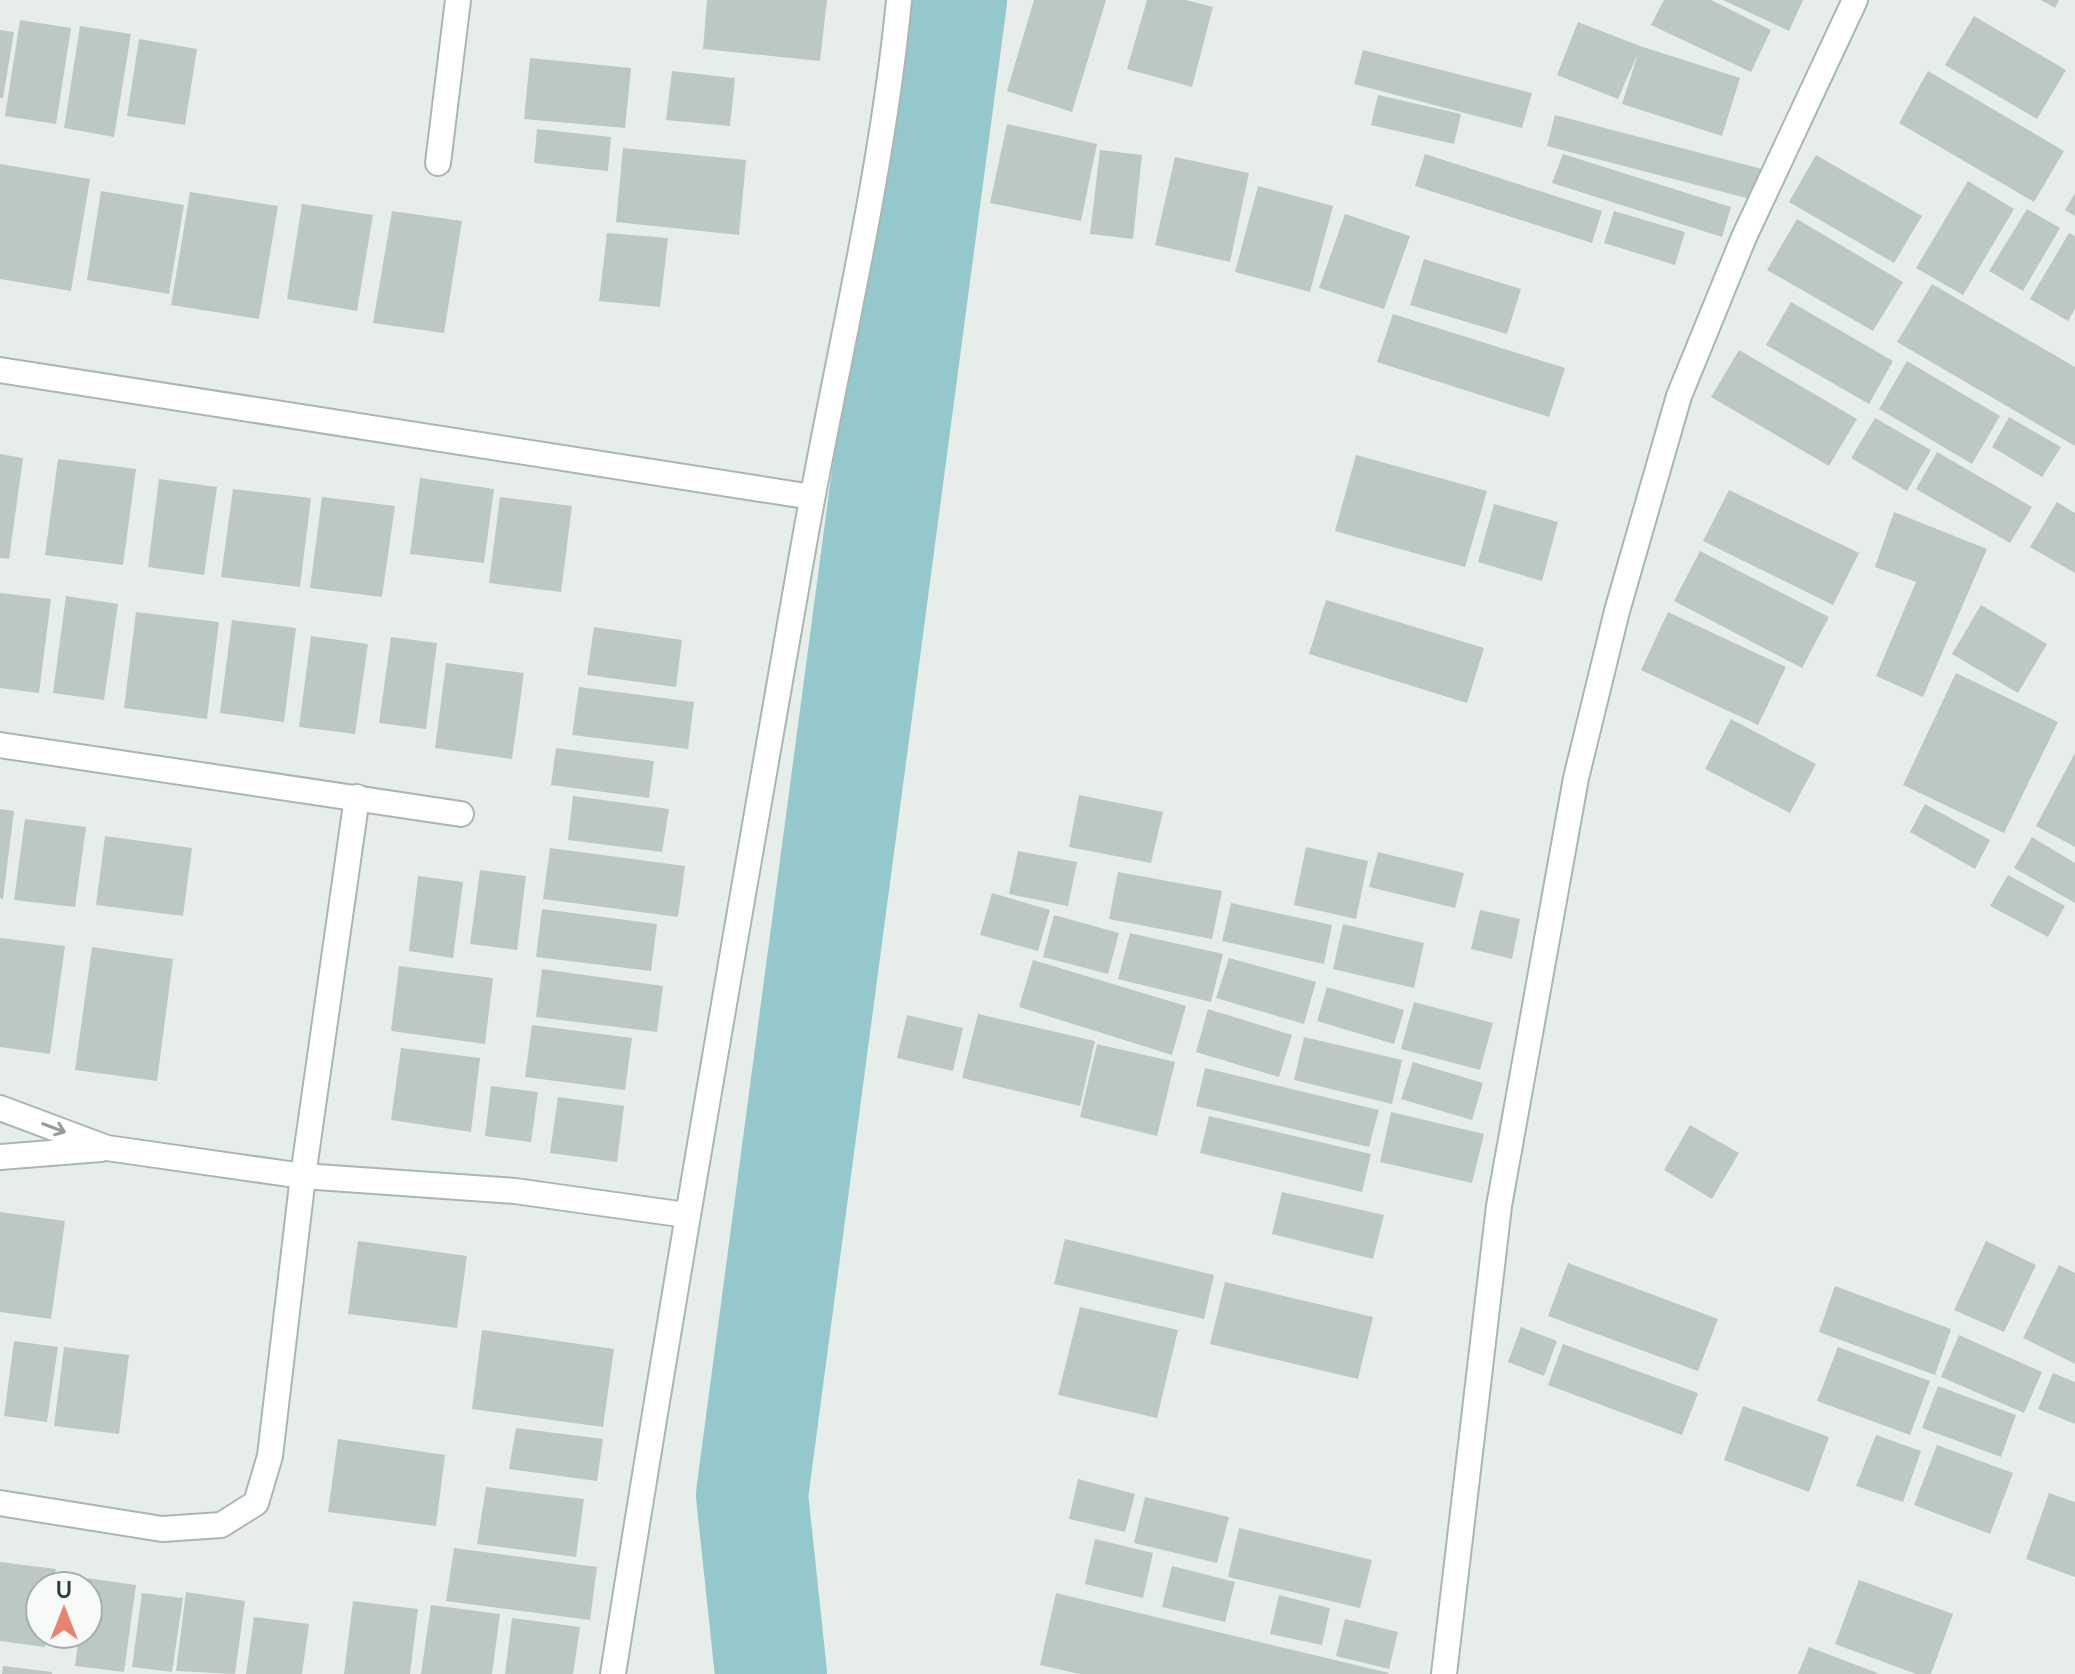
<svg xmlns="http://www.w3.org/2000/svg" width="2075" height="1674" font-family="Lato,sans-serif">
  <rect width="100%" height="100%" fill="#e7eeea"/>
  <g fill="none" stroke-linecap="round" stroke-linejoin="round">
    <polyline stroke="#94c8cd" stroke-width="112" points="771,1674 752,1495 951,0"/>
  </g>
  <g fill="#bcc9c3">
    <polygon points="707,0 827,0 820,61 703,49"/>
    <polygon points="1034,0 1106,0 1072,112 1007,91"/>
    <polygon points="1147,0 1186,0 1213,7 1192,87 1127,69"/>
    <polygon points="1664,0 1711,0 1771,30 1751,72 1651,25"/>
    <polygon points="1723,0 1803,0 1789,31"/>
    <polygon points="2041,0 2059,0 2055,8"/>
    <polygon points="1974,16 2066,70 2037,119 1945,65"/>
    <polygon points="20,20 71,28 56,124 5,116"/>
    <polygon points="1578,22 1640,46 1740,78 1722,136 1622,104 1638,53 1618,99 1557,75"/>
    <polygon points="80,26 131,34 114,137 64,128"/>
    <polygon points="0,30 14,32 3,98 0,98"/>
    <polygon points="139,39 197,49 185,125 127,116"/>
    <polygon points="1363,50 1532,93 1522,128 1354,84"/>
    <polygon points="530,58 631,68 625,128 524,119"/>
    <polygon points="672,71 735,78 730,126 666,120"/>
    <polygon points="1928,71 2064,151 2034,202 1899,123"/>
    <polygon points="1378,95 1461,114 1454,144 1371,125"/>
    <polygon points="1555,115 1762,169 1754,200 1547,146"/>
    <polygon points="1007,124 1097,144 1081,221 990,203"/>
    <polygon points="537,129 611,137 608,171 534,163"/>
    <polygon points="623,148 746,160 739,235 616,222"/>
    <polygon points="1100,150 1142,155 1133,239 1090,234"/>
    <polygon points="1425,154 1602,211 1592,243 1415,186"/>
    <polygon points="1563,154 1731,207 1722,237 1552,183"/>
    <polygon points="1816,155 1922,216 1894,263 1789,202"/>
    <polygon points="1175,157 1249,173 1230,262 1155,245"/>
    <polygon points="0,164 90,179 71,291 0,279"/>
    <polygon points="1968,181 2014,209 1963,295 1916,268"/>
    <polygon points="1258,186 1333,206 1310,292 1235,272"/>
    <polygon points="101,191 184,205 169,294 87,280"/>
    <polygon points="190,192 278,206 259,319 171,305"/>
    <polygon points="2075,193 2075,216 2065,210"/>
    <polygon points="302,204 373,215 357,311 287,299"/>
    <polygon points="2027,209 2060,228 2023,291 1989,271"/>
    <polygon points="392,211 462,221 444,333 373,323"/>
    <polygon points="1614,211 1685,232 1675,265 1604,243"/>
    <polygon points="1345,214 1410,236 1384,309 1319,288"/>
    <polygon points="1797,219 1903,282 1873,331 1767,270"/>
    <polygon points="607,233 668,238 660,307 599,301"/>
    <polygon points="2069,233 2075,236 2075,309 2068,321 2030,299"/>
    <polygon points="1424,259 1521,289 1507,334 1410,305"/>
    <polygon points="1932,284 2075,367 2075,446 1897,342"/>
    <polygon points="1791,302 1893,361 1869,404 1766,345"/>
    <polygon points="1393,314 1565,368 1549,417 1377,362"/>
    <polygon points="1739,350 1857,419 1829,466 1711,397"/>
    <polygon points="1907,361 2000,416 1972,464 1879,409"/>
    <polygon points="2009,417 2061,447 2042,477 1992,447"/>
    <polygon points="1875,418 1931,450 1907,491 1851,458"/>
    <polygon points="1937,452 2032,507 2010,543 1916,489"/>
    <polygon points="0,454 23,458 9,559 0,558"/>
    <polygon points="1356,455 1487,491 1465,567 1335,531"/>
    <polygon points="58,459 136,469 123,565 45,555"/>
    <polygon points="420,478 494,489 484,563 410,554"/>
    <polygon points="159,479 217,487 204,575 148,567"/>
    <polygon points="233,489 311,498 300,587 221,577"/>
    <polygon points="1729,490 1859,553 1833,605 1703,541"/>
    <polygon points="322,497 395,506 382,597 310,588"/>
    <polygon points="500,497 572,506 561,592 489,583"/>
    <polygon points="2057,502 2075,513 2075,573 2030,547"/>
    <polygon points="1494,504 1558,522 1542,581 1478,562"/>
    <polygon points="1894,512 1987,549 1923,697 1876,676 1916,582 1875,567"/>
    <polygon points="1700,551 1829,617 1802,668 1674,601"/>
    <polygon points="0,593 51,599 39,693 0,688"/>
    <polygon points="66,596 118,604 104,700 53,693"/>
    <polygon points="1326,600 1484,648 1467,703 1309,654"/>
    <polygon points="1981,605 2047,644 2018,693 1952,654"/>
    <polygon points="136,612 219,622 207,719 124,708"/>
    <polygon points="1668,612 1786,667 1758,725 1641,670"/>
    <polygon points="232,620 296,628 284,722 220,713"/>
    <polygon points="594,627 682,640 676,687 587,675"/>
    <polygon points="311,636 368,644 355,734 299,727"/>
    <polygon points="391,637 437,643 426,729 379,723"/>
    <polygon points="446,663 524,673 512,759 435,748"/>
    <polygon points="1956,673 2058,722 2004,833 1903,785"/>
    <polygon points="579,687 694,702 688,749 572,735"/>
    <polygon points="1731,719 1816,764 1790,813 1705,769"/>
    <polygon points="556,748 654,761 649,798 551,785"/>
    <polygon points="2075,753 2075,847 2036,826"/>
    <polygon points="1079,795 1163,812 1151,863 1069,847"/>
    <polygon points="573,796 669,809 662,852 568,840"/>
    <polygon points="1925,804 1990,840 1975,869 1910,832"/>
    <polygon points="0,809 14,811 3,899 0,898"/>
    <polygon points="25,819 86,827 75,907 14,900"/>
    <polygon points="105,836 192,848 183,916 96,905"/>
    <polygon points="2032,837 2075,863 2075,903 2014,868"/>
    <polygon points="1306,847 1368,861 1356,919 1294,905"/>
    <polygon points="550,848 685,866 678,917 543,899"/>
    <polygon points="1018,851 1077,862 1068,906 1009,894"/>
    <polygon points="1378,852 1464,873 1455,908 1369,887"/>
    <polygon points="480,870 526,876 517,950 470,944"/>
    <polygon points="1118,872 1222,891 1212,939 1109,919"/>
    <polygon points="2008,875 2065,906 2048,937 1990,906"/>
    <polygon points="418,876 463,882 453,958 409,951"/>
    <polygon points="992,893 1050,910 1038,951 980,935"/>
    <polygon points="1231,903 1332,925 1324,964 1222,941"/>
    <polygon points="542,909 657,924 651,971 536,957"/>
    <polygon points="1480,910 1520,919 1512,959 1471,949"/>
    <polygon points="1054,915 1119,933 1108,974 1043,957"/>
    <polygon points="1343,924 1424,943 1414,988 1333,969"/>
    <polygon points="1130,933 1223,954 1211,1002 1118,979"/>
    <polygon points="0,938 65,946 50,1054 0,1047"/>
    <polygon points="92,947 173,959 157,1081 75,1070"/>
    <polygon points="1229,958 1316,982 1304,1024 1216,998"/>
    <polygon points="1033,960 1186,1006 1172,1055 1019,1007"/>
    <polygon points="399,966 493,978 485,1044 391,1031"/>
    <polygon points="542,969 663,986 657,1032 536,1017"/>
    <polygon points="1327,987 1404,1010 1394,1044 1317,1021"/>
    <polygon points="1414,1002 1493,1023 1480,1070 1401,1049"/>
    <polygon points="1208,1009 1292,1035 1279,1077 1196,1052"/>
    <polygon points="978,1014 1095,1041 1080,1106 962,1078"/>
    <polygon points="907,1015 963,1028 953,1071 897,1058"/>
    <polygon points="532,1025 632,1038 625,1090 525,1077"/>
    <polygon points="1304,1037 1402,1060 1392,1104 1294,1080"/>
    <polygon points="1097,1044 1175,1062 1157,1136 1080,1117"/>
    <polygon points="401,1048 480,1058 471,1132 391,1120"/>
    <polygon points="1413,1062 1483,1083 1472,1120 1401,1099"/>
    <polygon points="1205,1068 1379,1110 1369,1147 1196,1106"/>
    <polygon points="491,1086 538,1092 531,1142 485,1136"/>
    <polygon points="558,1097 624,1106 617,1162 550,1153"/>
    <polygon points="1391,1112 1484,1134 1472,1183 1380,1162"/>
    <polygon points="1209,1116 1371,1154 1362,1192 1200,1153"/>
    <polygon points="1690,1125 1739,1153 1712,1199 1664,1170"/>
    <polygon points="1282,1192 1384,1215 1373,1259 1272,1234"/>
    <polygon points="0,1212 65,1221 51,1319 0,1312"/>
    <polygon points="1065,1239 1214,1275 1204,1319 1054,1284"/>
    <polygon points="358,1241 467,1256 457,1328 348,1314"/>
    <polygon points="1986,1241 2036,1265 2004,1332 1954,1310"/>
    <polygon points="1568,1263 1718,1319 1698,1371 1548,1316"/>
    <polygon points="2059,1265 2075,1273 2075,1364 2023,1338"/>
    <polygon points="1225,1282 1373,1317 1358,1379 1210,1344"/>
    <polygon points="1835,1286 1951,1329 1935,1375 1819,1332"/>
    <polygon points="1080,1307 1178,1330 1157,1418 1058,1395"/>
    <polygon points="1521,1327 1557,1341 1544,1376 1508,1362"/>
    <polygon points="482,1330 614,1349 603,1427 472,1409"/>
    <polygon points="1959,1335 2042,1372 2024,1413 1941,1377"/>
    <polygon points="14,1341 58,1347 47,1422 4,1416"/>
    <polygon points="1563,1344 1698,1393 1682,1435 1548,1385"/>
    <polygon points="64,1347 129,1355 119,1434 54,1426"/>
    <polygon points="1838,1347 1930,1381 1910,1435 1817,1401"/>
    <polygon points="2053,1373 2075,1382 2075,1424 2038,1409"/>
    <polygon points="1938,1386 2016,1415 2001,1457 1922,1428"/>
    <polygon points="1743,1406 1829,1437 1809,1492 1724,1460"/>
    <polygon points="516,1428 603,1439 597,1481 509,1469"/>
    <polygon points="1876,1435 1921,1451 1903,1502 1856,1486"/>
    <polygon points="338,1439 445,1455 436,1526 328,1512"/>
    <polygon points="1937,1445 2013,1473 1990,1534 1914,1505"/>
    <polygon points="1078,1479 1135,1494 1125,1532 1069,1519"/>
    <polygon points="486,1487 584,1499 576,1557 477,1544"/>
    <polygon points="2049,1493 2075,1502 2075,1577 2026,1559"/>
    <polygon points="1145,1497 1229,1517 1217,1563 1134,1543"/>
    <polygon points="1239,1528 1372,1560 1360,1608 1228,1577"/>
    <polygon points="1095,1539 1153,1553 1143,1598 1085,1584"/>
    <polygon points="454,1548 597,1567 590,1620 446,1601"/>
    <polygon points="0,1562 56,1569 53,1586 40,1586 40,1634 47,1634 45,1647 0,1641"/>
    <polygon points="1172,1566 1235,1582 1225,1622 1162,1607"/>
    <polygon points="87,1578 136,1585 124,1672 75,1666 79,1634 88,1634"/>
    <polygon points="1859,1580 1953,1614 1931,1674 1916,1674 1835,1644"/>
    <polygon points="186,1592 245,1601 235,1674 176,1671"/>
    <polygon points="142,1593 183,1598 172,1672 132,1667"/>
    <polygon points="1056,1593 1389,1673 1389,1674 1079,1674 1040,1665"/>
    <polygon points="1279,1595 1330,1608 1322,1645 1270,1634"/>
    <polygon points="353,1601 418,1609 410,1674 344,1674"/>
    <polygon points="431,1605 500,1614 492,1674 421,1674"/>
    <polygon points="254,1617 309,1624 302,1674 246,1674"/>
    <polygon points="512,1618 580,1627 573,1674 505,1674"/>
    <polygon points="1345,1619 1398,1632 1389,1669 1336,1656"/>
    <polygon points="1809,1647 1880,1674 1798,1674"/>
    <polygon points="3,1666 52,1672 52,1674 2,1674"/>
  </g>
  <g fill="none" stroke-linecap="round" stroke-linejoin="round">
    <defs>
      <g id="minor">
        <polyline points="438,163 458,0"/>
        <polyline points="0,370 812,497"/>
        <polyline points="0,745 461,814"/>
        <polyline points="0,1108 107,1148 303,1176 515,1191 686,1215"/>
        <polyline points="0,1157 101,1149"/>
        <polyline points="0,1503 162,1529 221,1525 256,1503 270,1456 303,1176 357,797"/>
        <path d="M 613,1674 C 672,1300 737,927 802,555 C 834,370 881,186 899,0"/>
        <polyline points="1444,1674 1499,1206 1576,778 1617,611 1679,396 1744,237 1855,0"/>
      </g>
    </defs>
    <use href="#minor" stroke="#aab6b1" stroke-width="28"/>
    <use href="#minor" stroke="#fff" stroke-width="24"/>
  </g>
  <defs><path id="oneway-shaft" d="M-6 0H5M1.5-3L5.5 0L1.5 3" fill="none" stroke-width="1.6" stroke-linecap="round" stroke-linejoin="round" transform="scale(2)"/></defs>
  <use stroke="#939f9b" href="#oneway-shaft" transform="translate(54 1128) rotate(21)"/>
  <g transform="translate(64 1610)"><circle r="38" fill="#f7faf9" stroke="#a4afab" stroke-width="2"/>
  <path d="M0-6L14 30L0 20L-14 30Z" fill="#e6846c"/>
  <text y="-12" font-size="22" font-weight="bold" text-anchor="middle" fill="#273f37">U</text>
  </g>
</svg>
